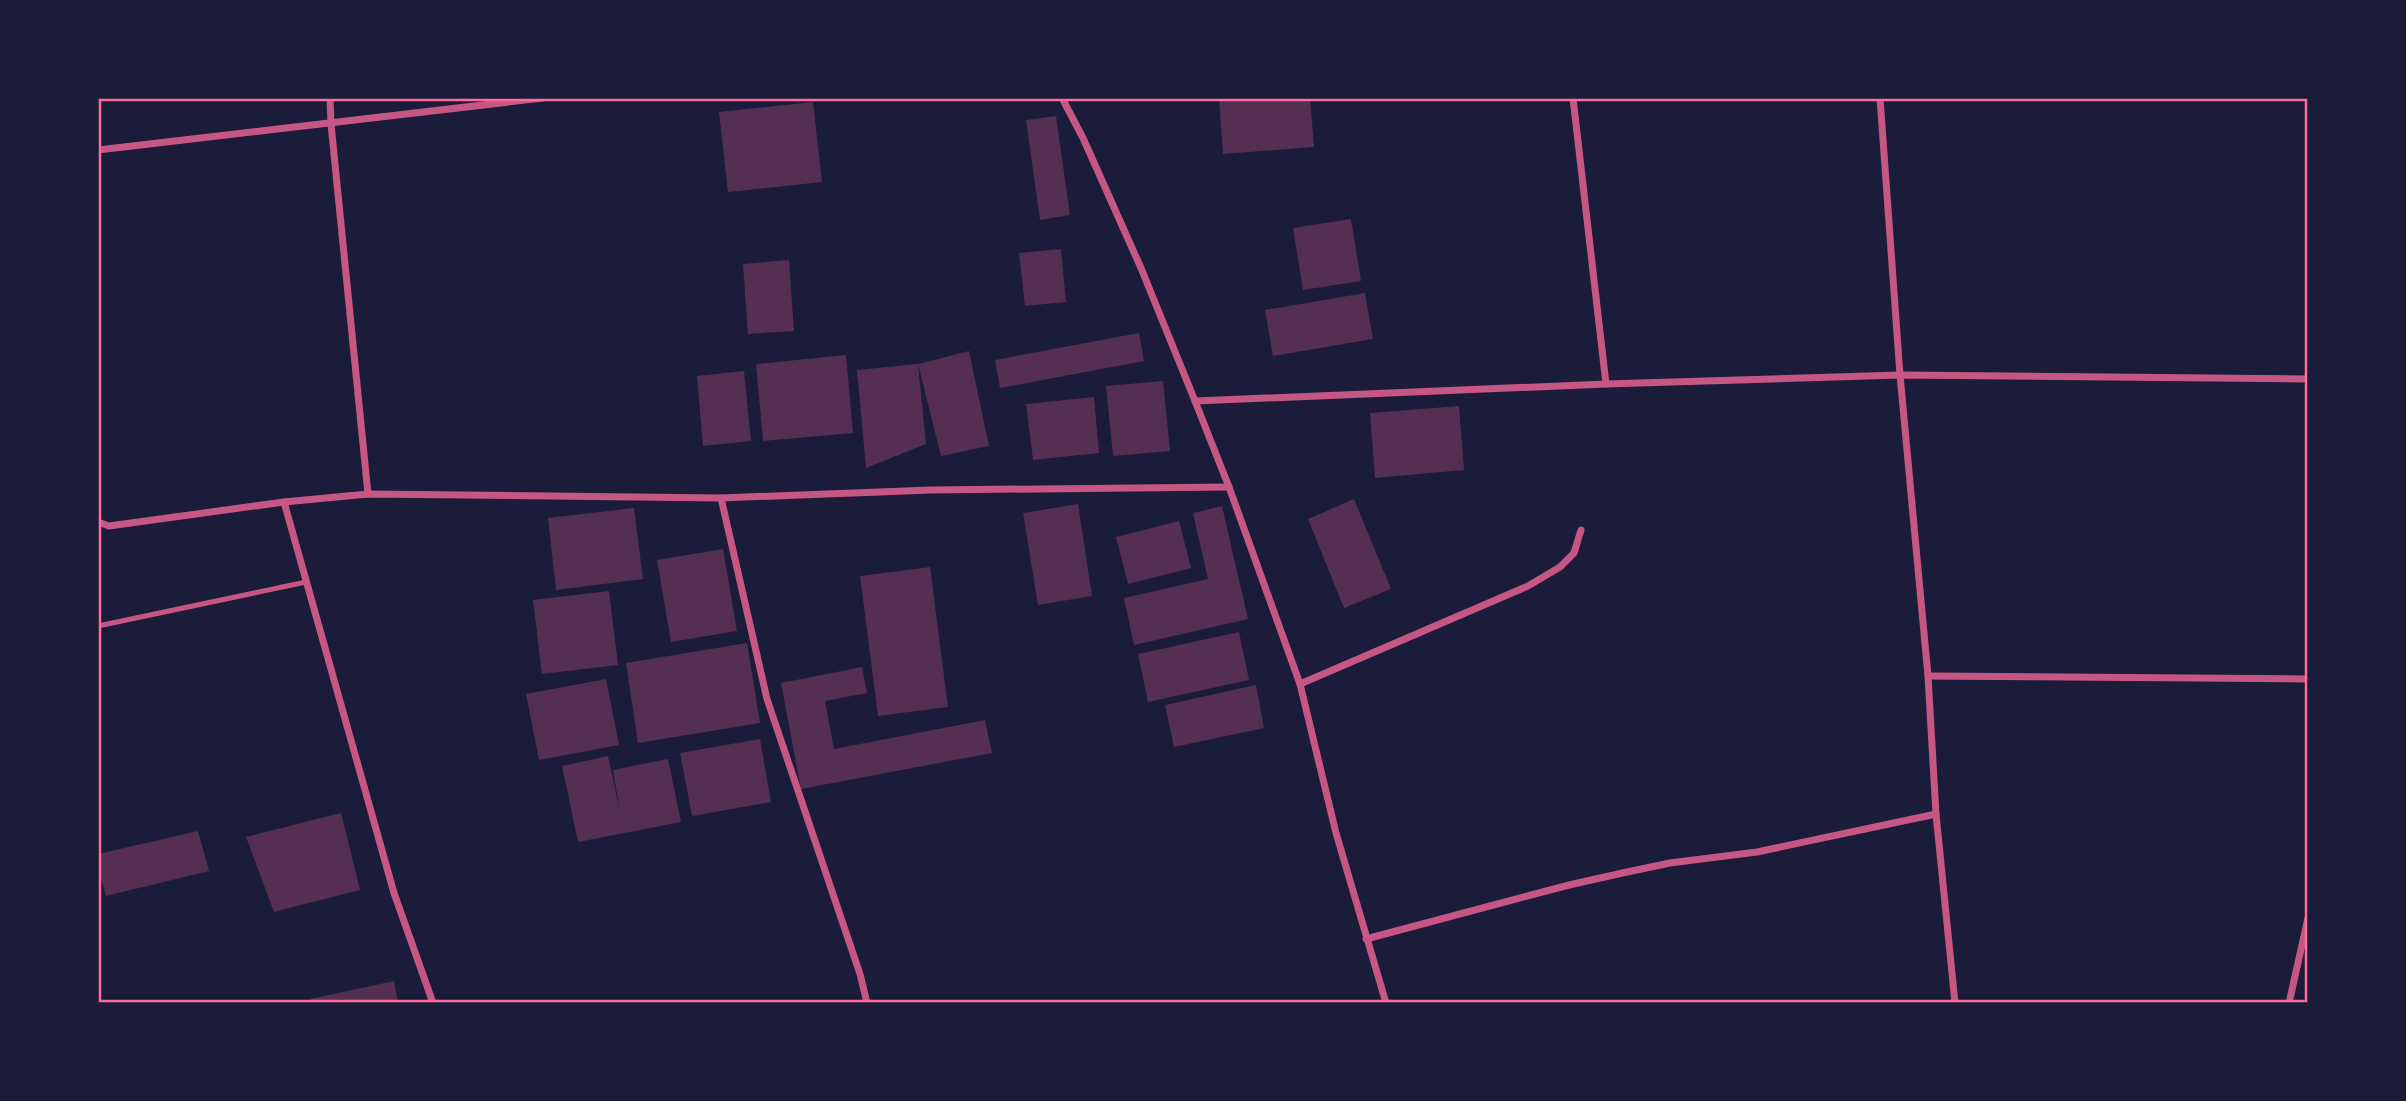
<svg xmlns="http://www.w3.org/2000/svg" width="2406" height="1101" font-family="'Roboto Condensed',sans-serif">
  <rect width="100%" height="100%" fill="#1b1b3a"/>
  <g fill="#542f53">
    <polygon points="1219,98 1310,98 1314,147 1223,154"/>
    <polygon points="813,102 822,182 728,192 719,112"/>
    <polygon points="1056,116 1070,215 1040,220 1026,120"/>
    <polygon points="1351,219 1361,281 1303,290 1293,228"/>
    <polygon points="1061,249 1066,302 1025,306 1019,253"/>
    <polygon points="789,260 794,331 748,334 743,264"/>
    <polygon points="1365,293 1373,339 1273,356 1265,310"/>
    <polygon points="1139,333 1144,361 1000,388 995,360"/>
    <polygon points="969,351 989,446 941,456 918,364"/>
    <polygon points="846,355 853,433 763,441 756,364"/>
    <polygon points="918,364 926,444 866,468 857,370"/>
    <polygon points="744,371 751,441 703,446 697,376"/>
    <polygon points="1163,381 1170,451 1113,456 1106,386"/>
    <polygon points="1094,397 1099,453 1033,460 1026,404"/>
    <polygon points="1459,406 1464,470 1375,478 1370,413"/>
    <polygon points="1354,499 1391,589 1344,608 1308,519"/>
    <polygon points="1078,504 1092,596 1038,605 1023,513"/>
    <polygon points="1222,506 1248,619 1134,645 1124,598 1208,579 1193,513"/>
    <polygon points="634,508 643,579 556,590 548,518"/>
    <polygon points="1179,521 1191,568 1128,584 1116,537"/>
    <polygon points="723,549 737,631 671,642 657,560"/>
    <polygon points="930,567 948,707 878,716 860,576"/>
    <polygon points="609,591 618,665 542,674 533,600"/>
    <polygon points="1239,632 1249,680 1148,702 1138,654"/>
    <polygon points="747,643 760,723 638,743 626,663"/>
    <polygon points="862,667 867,693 825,701 834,749 985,720 992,753 801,789 781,683"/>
    <polygon points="606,679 619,745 539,760 526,694"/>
    <polygon points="1256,685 1264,728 1174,747 1165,705"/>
    <polygon points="760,739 771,802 692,816 680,753"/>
    <polygon points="608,756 620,812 613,770 668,759 681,822 578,842 562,766"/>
    <polygon points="341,813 360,890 274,912 246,837"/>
    <polygon points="198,831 209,871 106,896 98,867 98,854"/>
    <polygon points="394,981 398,1003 312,1003 310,999"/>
  </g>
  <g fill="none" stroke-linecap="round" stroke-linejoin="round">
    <polyline stroke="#c65784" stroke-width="5" points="98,626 306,582"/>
    <g stroke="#c65784" stroke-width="7">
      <polyline points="330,98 331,124 368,494"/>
      <polyline points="1062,98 1083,138 1141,268 1195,401 1229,487 1300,684 1336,833 1386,1003"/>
      <polyline points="1573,98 1606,384"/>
      <polyline points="1880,98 1900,375 1928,676 1936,814 1955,1003"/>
      <polyline points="98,150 543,98"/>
      <polyline points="1195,401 1606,384 1900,375 2308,379"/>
      <polyline points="721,498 767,699 860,974 867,1003"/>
      <polyline points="284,502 394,893 433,1003"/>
      <polyline points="98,522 109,526 284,502 368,494 721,498 931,490 1229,487"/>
      <polyline points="1928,676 2308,679"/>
      <polyline points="1300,684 1528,586 1560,567 1574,553 1581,530"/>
      <polyline points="1366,939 1569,885 1627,872 1670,863 1757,852 1936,814"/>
      <polyline points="2289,1003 2308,918"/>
    </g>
  </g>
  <rect width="2406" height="1101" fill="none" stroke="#1b1b3a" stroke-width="200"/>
  <rect x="100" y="100" width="2206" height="901" fill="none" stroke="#ff6b9d" stroke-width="2.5"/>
</svg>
